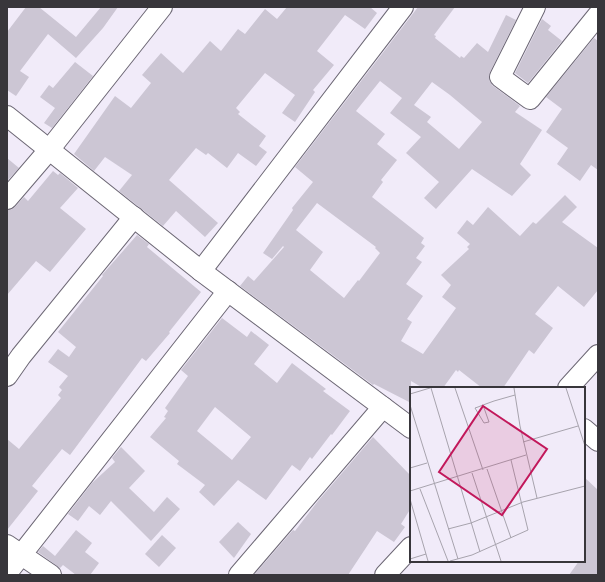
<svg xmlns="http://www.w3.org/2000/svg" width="605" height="582" font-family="'Titillium Web',sans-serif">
  <rect width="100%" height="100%" fill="#f1ebf9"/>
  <g fill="#ccc6d4" fill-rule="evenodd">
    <polygon points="26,7 39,7 76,37 101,7 118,7 103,28 76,58 48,34 20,71 29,77 16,96 7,90 7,32"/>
    <polygon points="287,7 370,7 377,13 365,29 345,15 317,51 334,65 313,90 315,92 295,122 282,113 295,95 265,73 236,108 240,112 238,114 266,136 259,146 267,152 256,166 238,153 227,168 208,153 206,155 196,148 169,180 218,223 205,237 176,211 163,226 119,191 132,175 105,157 94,171 74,154 115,96 131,108 151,83 142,75 161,53 183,73 210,41 221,51 238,29 245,34 265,9 277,19"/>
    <path d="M 418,7 L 455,7 L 434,35 L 436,36 L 435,38 L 460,58 L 461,56 L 464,58 L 477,43 L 488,52 L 506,15 L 516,20 L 490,72 L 489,77 L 490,82 L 493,86 L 520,106 L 515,112 L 542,130 L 520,164 L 531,175 L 512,196 L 472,169 L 436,209 L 424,198 L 439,182 L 406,153 L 421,137 L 390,113 L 402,98 L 380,81 L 356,111 L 385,134 L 377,144 L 397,160 L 381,180 L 383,182 L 372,197 L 424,238 L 421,243 L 425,246 L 416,258 L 422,262 L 406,284 L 423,296 L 407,319 L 412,322 L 401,341 L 423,354 L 456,308 L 442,297 L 451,285 L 441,275 L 469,249 L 467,247 L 470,244 L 457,233 L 467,220 L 473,225 L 488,207 L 520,236 L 533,222 L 536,224 L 565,195 L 577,207 L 562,222 L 598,248 L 598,290 L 584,307 L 558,286 L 535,314 L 553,328 L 534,354 L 529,350 L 503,388 L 482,388 L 459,370 L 458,372 L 456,370 L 443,388 L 423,388 L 411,381 L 411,403 L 374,384 L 373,385 L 240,286 L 248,276 L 254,281 L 284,247 L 283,246 L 272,259 L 263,253 L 293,210 L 292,208 L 313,182 L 295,167 ZM 432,82 L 450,95 L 482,122 L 459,149 L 427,122 L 431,117 L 414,105 ZM 317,203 L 376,247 L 375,248 L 380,253 L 359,281 L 358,280 L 344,298 L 310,270 L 323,252 L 296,230 Z"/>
    <polygon points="542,19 551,26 548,30 562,41 528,83 515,73"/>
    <polygon points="594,38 598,41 598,170 591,165 580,181 557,164 568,148 546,132 562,109 546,97"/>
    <polygon points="75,62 93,76 52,128 44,123 55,108 40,97 49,85 53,88"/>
    <polygon points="7,158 19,168 7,181"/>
    <polygon points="53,171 58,175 60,173 78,188 60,208 86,229 50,272 36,261 7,295 7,210 11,210 15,207 24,197 28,201"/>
    <polygon points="137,235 149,244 147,247 201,292 169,332 170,333 146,361 142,358 70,455 62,449 32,486 38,491 7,530 7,439 19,449 61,398 58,395 62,390 59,387 68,376 48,362 58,349 69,357 76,347 58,332 103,276 102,275"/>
    <path d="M 222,318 L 247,337 L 251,331 L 269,345 L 254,364 L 277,383 L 292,363 L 326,389 L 323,391 L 350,411 L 332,435 L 331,434 L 312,459 L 310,457 L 300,471 L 292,465 L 266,500 L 238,480 L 214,506 L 199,492 L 205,485 L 177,464 L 179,461 L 150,437 L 166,418 L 164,417 L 168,411 L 165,408 L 188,376 L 181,370 ZM 215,407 L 251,437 L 232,460 L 197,431 Z"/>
    <polygon points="373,437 411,476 411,508 401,524 405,527 394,542 377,531 348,575 254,575 293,530 295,531 318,501"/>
    <polygon points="121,447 145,471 129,488 154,512 167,497 180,509 151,541 111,501 100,515 89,506 78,521 68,514 92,483 115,462 112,458"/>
    <polygon points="584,477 598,490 598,575 569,575 579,561 584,561"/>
    <polygon points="238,522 251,534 234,558 219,542"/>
    <polygon points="76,530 92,543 85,552 99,563 90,575 76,575 63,565 60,568 38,552 43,546 55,556"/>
    <polygon points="162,535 176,548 159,567 145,554"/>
  </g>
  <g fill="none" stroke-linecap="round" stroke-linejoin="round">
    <defs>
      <g id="street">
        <polyline points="535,7 500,77 530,99 598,15"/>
        <polyline points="7,116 201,271 411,428"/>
        <polyline points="7,199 49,150 162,7"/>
        <polyline points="201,271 403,7"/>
        <polyline points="7,376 21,356 134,217"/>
        <polyline points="568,388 598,355"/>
        <polyline points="584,429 598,441"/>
        <polyline points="7,545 51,575"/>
        <polyline points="7,573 228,291"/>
        <polyline points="239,575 383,407"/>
        <polyline points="385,575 411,547"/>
      </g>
    </defs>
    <use href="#street" stroke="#6c6774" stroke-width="22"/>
    <use href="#street" stroke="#fff" stroke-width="20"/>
  </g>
  <g transform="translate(410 387)">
    <rect width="175" height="175" fill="#f1ebf9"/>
    <path fill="none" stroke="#a7a3ad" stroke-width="1" d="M 21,1 L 70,165M 45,1 L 73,83M 104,1 L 110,39 L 127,111M 156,1 L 175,59M 0,7 L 20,1M 0,18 L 48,172M 73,18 L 79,35 L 74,36 L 65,21 L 68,20 L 73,18 L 84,14 L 105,8M 113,55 L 168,39M 0,81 L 17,76M 77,82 L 101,151M 62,86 L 91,174M 10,102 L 38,174M 0,104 L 116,68M 0,112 L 18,174M 38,142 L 61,136 L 113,115 L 175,99M 0,172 L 16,167M 40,174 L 62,168 L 118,143 L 101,73"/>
    <path fill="#c2185b" fill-opacity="0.15" stroke="#c2185b" stroke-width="2" d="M 73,19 L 137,62 L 92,128 L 29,85 Z"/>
    <rect width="175" height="175" fill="none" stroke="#38363b" stroke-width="2"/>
  </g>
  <rect width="605" height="582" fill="none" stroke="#38363b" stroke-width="16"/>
</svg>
